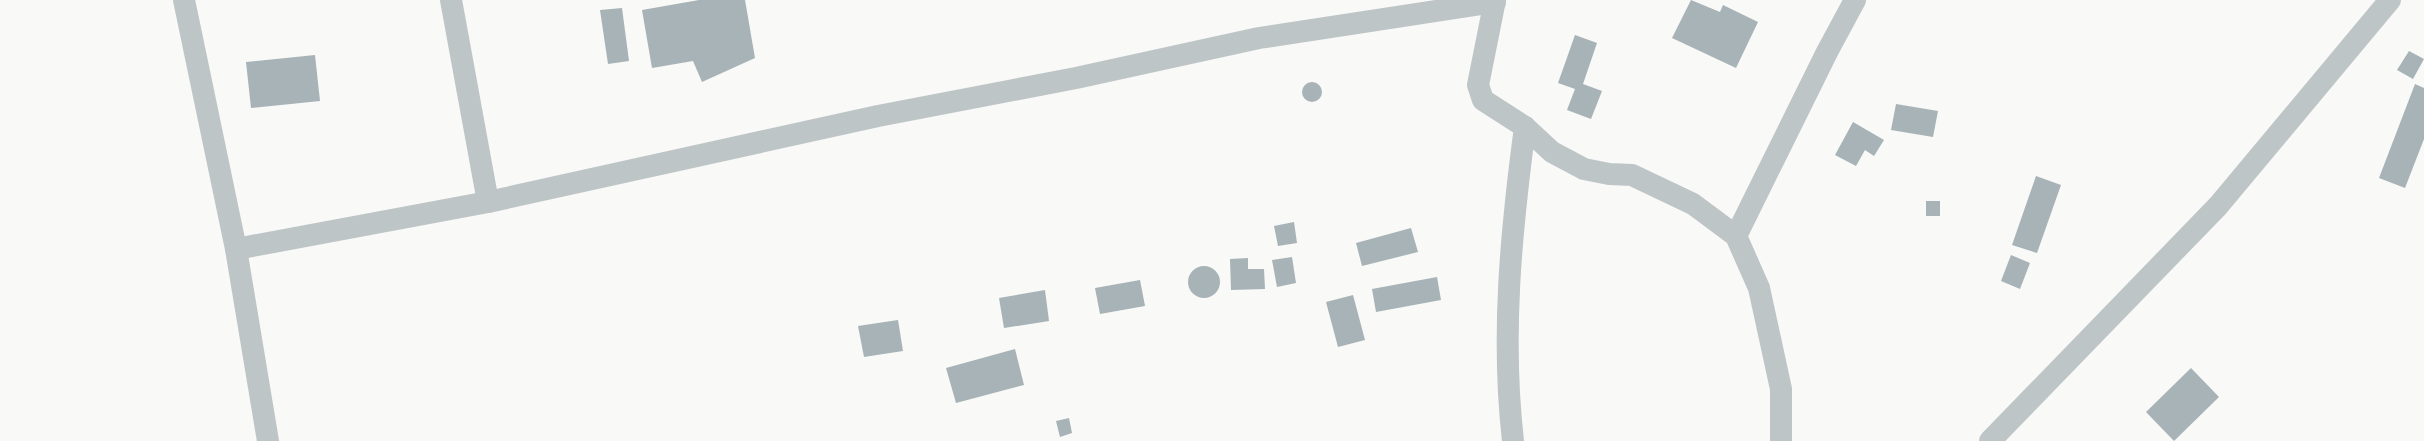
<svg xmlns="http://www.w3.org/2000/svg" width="2424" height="441" font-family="Inter,sans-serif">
  <rect width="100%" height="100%" fill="#f9f9f7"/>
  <g fill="#a7b3b6">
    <polygon points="699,0 745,0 755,58 702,82 693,61 652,68 642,10"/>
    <polygon points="1691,0 1720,12 1723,5 1758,22 1736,68 1672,38"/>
    <polygon points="622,8 629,61 608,64 600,10"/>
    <polygon points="1575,35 1597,43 1583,84 1602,91 1591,119 1567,110 1575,89 1558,83"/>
    <polygon points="2409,51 2424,59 2413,79 2397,70"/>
    <polygon points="315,55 320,101 251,108 246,62"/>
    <circle cx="1312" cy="92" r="10"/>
    <polygon points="2415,84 2424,88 2424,139 2405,188 2379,178"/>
    <polygon points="1896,104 1938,111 1933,137 1891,130"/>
    <polygon points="1853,122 1884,140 1874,156 1865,150 1856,166 1835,155"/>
    <polygon points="2036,176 2061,185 2037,253 2012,245"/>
    <rect x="1926" y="201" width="14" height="15"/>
    <polygon points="1294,222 1297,243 1278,246 1274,226"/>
    <polygon points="1411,228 1418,252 1362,266 1356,243"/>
    <polygon points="2011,255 2030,263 2020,289 2001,281"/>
    <polygon points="1292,257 1296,283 1277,287 1272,260"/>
    <polygon points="1248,258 1248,269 1264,269 1265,289 1231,290 1230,259"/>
    <circle cx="1204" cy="282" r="16"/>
    <polygon points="1437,277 1441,300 1376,312 1372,289"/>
    <polygon points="1140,280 1145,306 1100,314 1095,288"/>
    <polygon points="1045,290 1049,321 1004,328 999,298"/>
    <polygon points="1353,295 1365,340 1338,347 1326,302"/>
    <polygon points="898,320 903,351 864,357 858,326"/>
    <polygon points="1015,349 1024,385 956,403 946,368"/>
    <polygon points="2191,368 2219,397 2174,441 2146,412"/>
    <polygon points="1069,418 1072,433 1060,437 1056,421"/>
  </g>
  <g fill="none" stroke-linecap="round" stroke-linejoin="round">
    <g stroke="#bec5c7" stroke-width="22">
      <polyline points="184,0 236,249 268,441"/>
      <polyline points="451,0 488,202"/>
      <polyline points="1495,0 1478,85 1483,100 1525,127 1552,152 1584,169 1609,174 1632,175 1693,204 1736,236 1759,288 1781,389 1781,441"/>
      <polyline points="1736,236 1827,52 1855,0"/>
      <polyline points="236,249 488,202 878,116 1076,78 1259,38 1495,2"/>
      <path d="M 1513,441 C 1501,336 1511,232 1525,127"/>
      <polyline points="1990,441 2218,206 2390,0"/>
    </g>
  </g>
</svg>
